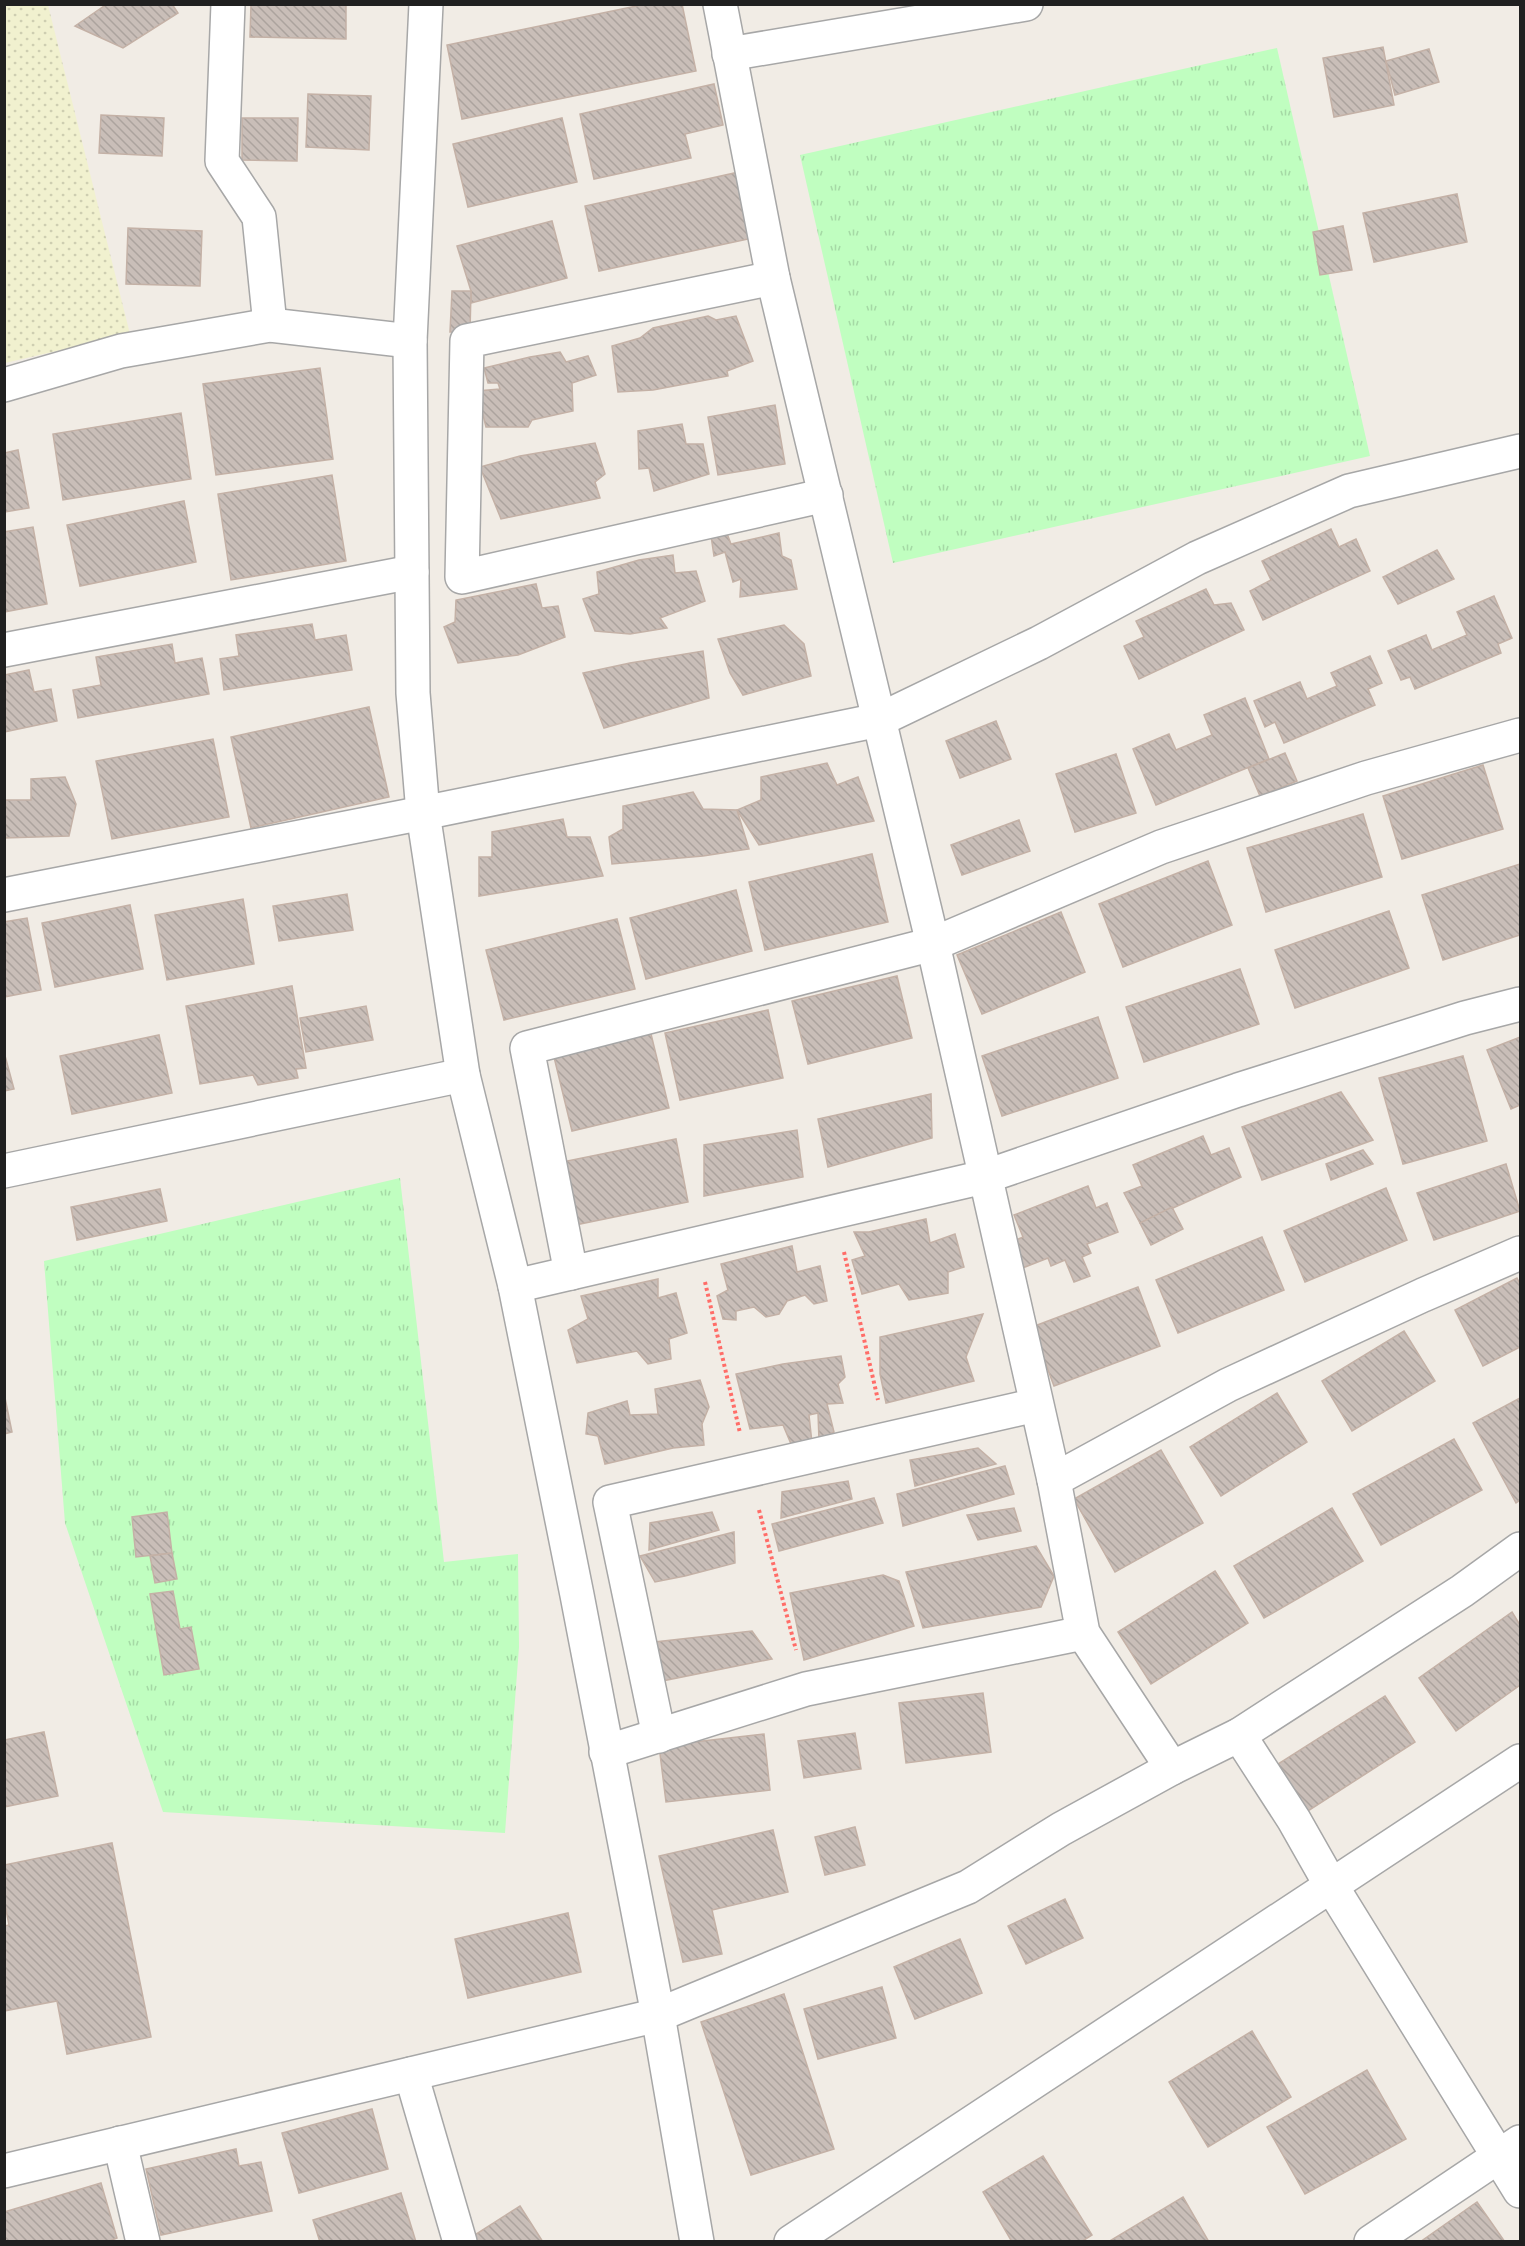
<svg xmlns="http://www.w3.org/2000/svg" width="1525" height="2246" font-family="Overpass,sans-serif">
  <defs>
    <pattern id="farmland-dots" width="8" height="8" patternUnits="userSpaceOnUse" patternTransform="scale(1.5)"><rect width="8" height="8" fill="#f1f1cf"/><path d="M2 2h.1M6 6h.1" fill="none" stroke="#ceceb1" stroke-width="1.8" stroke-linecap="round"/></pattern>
    <pattern id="park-tufts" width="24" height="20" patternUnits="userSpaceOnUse" patternTransform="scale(1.5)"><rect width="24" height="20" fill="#c0fec0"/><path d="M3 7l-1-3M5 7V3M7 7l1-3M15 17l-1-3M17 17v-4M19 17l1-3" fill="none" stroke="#a5d9a5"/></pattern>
    <pattern id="building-back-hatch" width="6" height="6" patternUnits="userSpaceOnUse" patternTransform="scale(1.5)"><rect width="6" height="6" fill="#c9beb8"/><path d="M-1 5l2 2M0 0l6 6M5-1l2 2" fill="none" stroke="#aca39e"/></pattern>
  </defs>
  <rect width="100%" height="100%" fill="#f1ece5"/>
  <polygon fill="url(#farmland-dots)" points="4,5 48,5 130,334 5,363"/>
  <g fill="url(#park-tufts)">
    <polygon points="1277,48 1370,456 893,563 800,155"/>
    <polygon points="400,1178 444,1562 518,1554 519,1647 505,1833 163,1812 65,1523 44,1261"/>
  </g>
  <g fill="url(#building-back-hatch)" stroke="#c4b1a6" stroke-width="1.5">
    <polygon points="107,4 172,4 178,13 123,48 75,26"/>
    <polygon points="251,4 346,4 346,39 250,37"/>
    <polygon points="646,4 682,4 696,71 462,119 447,45"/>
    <polygon points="1383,47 1394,105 1334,117 1323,58"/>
    <polygon points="1429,49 1439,82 1395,95 1386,61"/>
    <polygon points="714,84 723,125 685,134 691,158 594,179 580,114"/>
    <polygon points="308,94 371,96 369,150 306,147"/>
    <polygon points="101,115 164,118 162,156 99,153"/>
    <polygon points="242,118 298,118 297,161 242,160"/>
    <polygon points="562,118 577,182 468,207 453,144"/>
    <polygon points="739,172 753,238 599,271 585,206"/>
    <polygon points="1457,194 1467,242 1374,262 1363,213"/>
    <polygon points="552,221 567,278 471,303 471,291 457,246"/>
    <polygon points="1343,226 1352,270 1320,275 1313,232"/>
    <polygon points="128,228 202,231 200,286 126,284"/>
    <polygon points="452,291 471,291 470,332 450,332"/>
    <polygon points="708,316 716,320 736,316 753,361 727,371 728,376 653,390 618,392 612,346 640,338 653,328"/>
    <polygon points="560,352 566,362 588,356 596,375 572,383 573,411 532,420 528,427 486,427 477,391 500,389 498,383 488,383 484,368 530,357"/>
    <polygon points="320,368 333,459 216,475 203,384"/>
    <polygon points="775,405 785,464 718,475 708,417"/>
    <polygon points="181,413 191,479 63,500 53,434"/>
    <polygon points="682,424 686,444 703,444 709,474 654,491 649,468 639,469 638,431"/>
    <polygon points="595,443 605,474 595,482 600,498 501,519 480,467 520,456"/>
    <polygon points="18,450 29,508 4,512 4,453"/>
    <polygon points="332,475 346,561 231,580 218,494"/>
    <polygon points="184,501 196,562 80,586 67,525"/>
    <polygon points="33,527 47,604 4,612 4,532"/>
    <polygon points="710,529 726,531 731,544 779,533 782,556 791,560 797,589 740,597 741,579 733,582 725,552 714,556"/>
    <polygon points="1331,529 1339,547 1356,539 1370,571 1263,620 1250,591 1271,580 1262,561"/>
    <polygon points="1437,550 1454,579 1398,604 1383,577"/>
    <polygon points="673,555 675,573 696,571 705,601 660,618 667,628 630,634 595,631 583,599 599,594 597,572 639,560"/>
    <polygon points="536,584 542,608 558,606 565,637 518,655 458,663 444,627 455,622 456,600"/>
    <polygon points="1206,589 1214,605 1231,603 1244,630 1139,679 1124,646 1144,637 1136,621"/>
    <polygon points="1494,596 1512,638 1498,644 1501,653 1415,689 1410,677 1401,680 1388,651 1426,635 1432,650 1467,635 1457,612"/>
    <polygon points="312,624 315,640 346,635 352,670 224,690 220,659 239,656 236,635"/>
    <polygon points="784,625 804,644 811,676 743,695 730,673 718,639"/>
    <polygon points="172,644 175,663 202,658 209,694 78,718 73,690 101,685 96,657"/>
    <polygon points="703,651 709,698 604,728 583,673 630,663"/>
    <polygon points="1370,656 1382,683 1368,689 1375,705 1284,743 1275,722 1265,727 1254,701 1300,682 1307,699 1337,686 1331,673"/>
    <polygon points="29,670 34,692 51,689 57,721 4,732 4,675"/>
    <polygon points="1245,698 1269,759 1156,805 1133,749 1169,734 1176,750 1212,735 1204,715"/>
    <polygon points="369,707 389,797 251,828 231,737"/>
    <polygon points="996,721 1011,759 960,778 946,741"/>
    <polygon points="213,739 229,817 112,839 96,761"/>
    <polygon points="1285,753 1297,781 1260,796 1248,768"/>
    <polygon points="1116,754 1136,813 1075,832 1056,774"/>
    <polygon points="827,763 837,785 858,777 874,821 759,845 737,810 761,800 761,777"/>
    <polygon points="1483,765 1503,829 1402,859 1383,796"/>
    <polygon points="65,777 76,804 69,836 4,838 4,800 31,800 31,779"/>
    <polygon points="693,792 703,809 737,810 749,849 703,856 612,864 609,837 623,829 623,806"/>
    <polygon points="1363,814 1382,877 1266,912 1247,848"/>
    <polygon points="563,819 567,837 590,837 603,876 479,896 479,857 492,857 492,832"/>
    <polygon points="1019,820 1030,851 962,875 951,845"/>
    <polygon points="872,854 888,922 765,950 749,882"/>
    <polygon points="1208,861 1232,925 1123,967 1099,904"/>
    <polygon points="1520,864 1520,935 1443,960 1422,895"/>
    <polygon points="736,890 752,951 646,979 630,918"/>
    <polygon points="347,894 353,930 279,941 273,906"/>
    <polygon points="243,899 254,964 167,980 155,915"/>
    <polygon points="130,905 143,969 55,987 42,923"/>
    <polygon points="1389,911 1409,968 1295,1008 1275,950"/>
    <polygon points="1061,912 1085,972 982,1014 957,955"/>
    <polygon points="27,918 41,990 4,997 4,922"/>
    <polygon points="617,919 635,989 504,1020 486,950"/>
    <polygon points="1240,969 1259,1024 1144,1062 1126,1007"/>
    <polygon points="897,976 912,1038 808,1064 792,1001"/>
    <polygon points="292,986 306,1068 296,1069 298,1078 258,1085 253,1075 200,1084 186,1006"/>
    <polygon points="366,1006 373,1040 306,1052 300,1018"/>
    <polygon points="768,1010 783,1078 680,1100 665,1033"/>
    <polygon points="1098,1017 1118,1078 1002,1116 982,1056"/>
    <polygon points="651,1034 669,1108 572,1131 554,1057"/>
    <polygon points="159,1035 172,1093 72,1114 60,1056"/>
    <polygon points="1520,1037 1520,1105 1511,1109 1487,1050"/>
    <polygon points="4,1052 14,1089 4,1091"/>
    <polygon points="1463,1056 1487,1141 1403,1164 1379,1078"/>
    <polygon points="1341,1092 1373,1140 1262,1180 1242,1127"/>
    <polygon points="931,1094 932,1138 828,1167 818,1119"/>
    <polygon points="797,1130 803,1177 704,1196 704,1145"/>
    <polygon points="1203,1136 1211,1155 1229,1148 1241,1177 1140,1223 1124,1193 1142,1186 1133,1165"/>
    <polygon points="676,1139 688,1202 575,1225 562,1162"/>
    <polygon points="1363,1150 1373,1164 1331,1180 1326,1164"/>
    <polygon points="1506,1164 1520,1211 1434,1240 1417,1193"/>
    <polygon points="1088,1186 1096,1208 1107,1203 1118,1232 1087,1244 1091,1253 1082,1257 1090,1276 1074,1282 1065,1260 1051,1266 1048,1258 1020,1269 1009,1243 1023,1237 1014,1215"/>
    <polygon points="1386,1188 1407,1240 1305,1282 1284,1231"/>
    <polygon points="160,1189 167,1221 77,1240 71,1207"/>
    <polygon points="1172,1207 1183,1229 1151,1245 1140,1223"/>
    <polygon points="926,1219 930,1243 955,1234 964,1267 948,1272 948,1293 909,1300 899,1284 862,1294 852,1260 865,1256 854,1232 869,1232"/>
    <polygon points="1262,1237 1284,1290 1178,1333 1156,1280"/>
    <polygon points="792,1246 797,1272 820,1266 827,1301 814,1304 805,1295 787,1301 779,1314 766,1317 754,1307 736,1311 736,1320 723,1319 717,1296 728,1290 721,1264"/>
    <polygon points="1517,1278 1520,1284 1520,1347 1483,1366 1455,1310"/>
    <polygon points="658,1279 658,1298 676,1293 687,1333 669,1339 671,1359 648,1364 637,1351 577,1363 568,1330 588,1319 581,1296"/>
    <polygon points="1138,1287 1160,1346 1054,1386 1032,1327"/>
    <polygon points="983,1314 966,1357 974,1381 886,1403 880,1374 880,1337"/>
    <polygon points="1404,1331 1435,1381 1352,1431 1322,1381"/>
    <polygon points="841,1356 845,1377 838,1384 843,1403 827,1404 834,1432 819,1440 818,1413 809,1415 812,1443 794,1451 783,1425 750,1429 736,1374 783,1364"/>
    <polygon points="700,1380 709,1407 702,1424 704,1445 673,1448 605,1464 598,1436 586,1434 588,1413 627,1401 630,1415 658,1414 655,1389"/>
    <polygon points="4,1393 12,1432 4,1434"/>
    <polygon points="1277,1393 1307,1442 1221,1496 1190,1447"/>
    <polygon points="1520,1398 1520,1500 1516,1503 1473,1423"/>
    <polygon points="1454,1439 1482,1490 1381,1545 1353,1494"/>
    <polygon points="978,1448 996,1464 915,1486 910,1460"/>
    <polygon points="1161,1450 1203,1523 1115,1572 1074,1499"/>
    <polygon points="1005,1466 1014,1494 903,1526 897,1494"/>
    <polygon points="848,1481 852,1499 781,1518 782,1492"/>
    <polygon points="874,1498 883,1523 779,1551 772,1524"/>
    <polygon points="1014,1508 1021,1531 978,1540 967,1515"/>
    <polygon points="1332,1508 1363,1561 1264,1618 1234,1566"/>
    <polygon points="167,1512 172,1553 136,1557 132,1517"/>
    <polygon points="712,1512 719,1530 649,1550 650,1523"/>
    <polygon points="734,1532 735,1563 685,1576 655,1582 640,1556"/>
    <polygon points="1036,1546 1054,1576 1041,1607 923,1628 906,1572"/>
    <polygon points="172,1553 177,1579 155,1583 150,1556"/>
    <polygon points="1215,1571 1248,1623 1151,1684 1118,1632"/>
    <polygon points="883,1575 899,1581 914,1626 804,1660 790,1593"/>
    <polygon points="173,1591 180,1629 191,1627 199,1669 164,1675 150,1594"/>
    <polygon points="1512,1612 1520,1625 1520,1685 1456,1731 1419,1678"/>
    <polygon points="752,1631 772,1659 662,1681 655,1642"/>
    <polygon points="983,1693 991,1752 906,1763 899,1703"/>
    <polygon points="1385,1696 1415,1742 1294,1820 1264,1773"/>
    <polygon points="44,1732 58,1796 4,1807 4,1740"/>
    <polygon points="855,1733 861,1769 804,1778 798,1741"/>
    <polygon points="764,1734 770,1790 666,1802 659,1746"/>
    <polygon points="855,1827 865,1865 825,1875 815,1837"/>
    <polygon points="773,1830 788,1892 712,1910 722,1954 683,1962 659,1856"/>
    <polygon points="112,1843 151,2037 67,2054 57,2001 4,2011 4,1926 9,1925 4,1900 4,1865"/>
    <polygon points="1065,1899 1083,1938 1026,1964 1008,1926"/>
    <polygon points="568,1913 581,1972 468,1998 455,1939"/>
    <polygon points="960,1939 982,1993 915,2019 894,1967"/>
    <polygon points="882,1987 896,2038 818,2059 804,2009"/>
    <polygon points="784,1994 834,2149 751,2175 701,2022"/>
    <polygon points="1252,2031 1291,2097 1208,2147 1169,2082"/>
    <polygon points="1367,2070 1406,2139 1305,2194 1267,2127"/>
    <polygon points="372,2109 388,2169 299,2193 282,2133"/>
    <polygon points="236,2149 239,2166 261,2162 272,2211 161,2235 146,2169"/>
    <polygon points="1043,2156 1092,2235 1081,2242 1012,2242 983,2192"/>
    <polygon points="101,2183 117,2238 107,2242 4,2242 4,2212"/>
    <polygon points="401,2193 416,2242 320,2242 313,2220"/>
    <polygon points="1183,2197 1209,2242 1108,2242"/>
    <polygon points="1477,2202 1505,2242 1420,2242"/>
    <polygon points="520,2206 543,2242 472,2242 470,2238"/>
  </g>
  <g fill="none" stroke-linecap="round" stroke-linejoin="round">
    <defs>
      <g id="minor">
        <polyline points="228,4 222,161 259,217 270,325"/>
        <polyline points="426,4 410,341 413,693 423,813 463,1075 515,1286 577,1595 658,2015 697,2242"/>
        <polyline points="720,4 773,278 933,944 1054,1480 1083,1633 1172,1768"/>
        <polyline points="729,54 1026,4"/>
        <polyline points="773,278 467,341 462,577 826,495"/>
        <polyline points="4,385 121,351 270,325 410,341"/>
        <polyline points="4,650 412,572"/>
        <polyline points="4,895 423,813 879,720 1039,643 1197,558 1349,491 1520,451"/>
        <polyline points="4,1171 463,1075"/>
        <polyline points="571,1273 527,1048 933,944 1161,847 1366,778 1520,735"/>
        <polyline points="515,1286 984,1177 1238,1090 1465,1018 1520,1004"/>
        <polyline points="1054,1480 1228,1385 1423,1295 1520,1253"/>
        <polyline points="1239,1735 1294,1820 1332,1887 1520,2191"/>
        <polyline points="659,1736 610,1502 1036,1405"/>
        <polyline points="606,1752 806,1689 1083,1633"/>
        <polyline points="411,2074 460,2242"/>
        <polyline points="120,2143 143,2242"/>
        <polyline points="4,2171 658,2015 968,1887 1061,1829 1172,1768 1239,1735 1462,1591 1520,1549"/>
        <polyline points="791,2242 1520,1761"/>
        <polyline points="1371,2242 1520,2142"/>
      </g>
    </defs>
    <use href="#minor" stroke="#a7a7a7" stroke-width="36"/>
    <g stroke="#ff6d68" stroke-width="4" stroke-dasharray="3 3" stroke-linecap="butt">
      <polyline points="844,1252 878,1400"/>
      <polyline points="705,1282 740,1433"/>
      <polyline points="759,1510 796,1650"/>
    </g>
    <use href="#minor" stroke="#fff" stroke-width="33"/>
  </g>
  <rect width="1525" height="2246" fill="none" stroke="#202020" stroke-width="12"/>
</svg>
